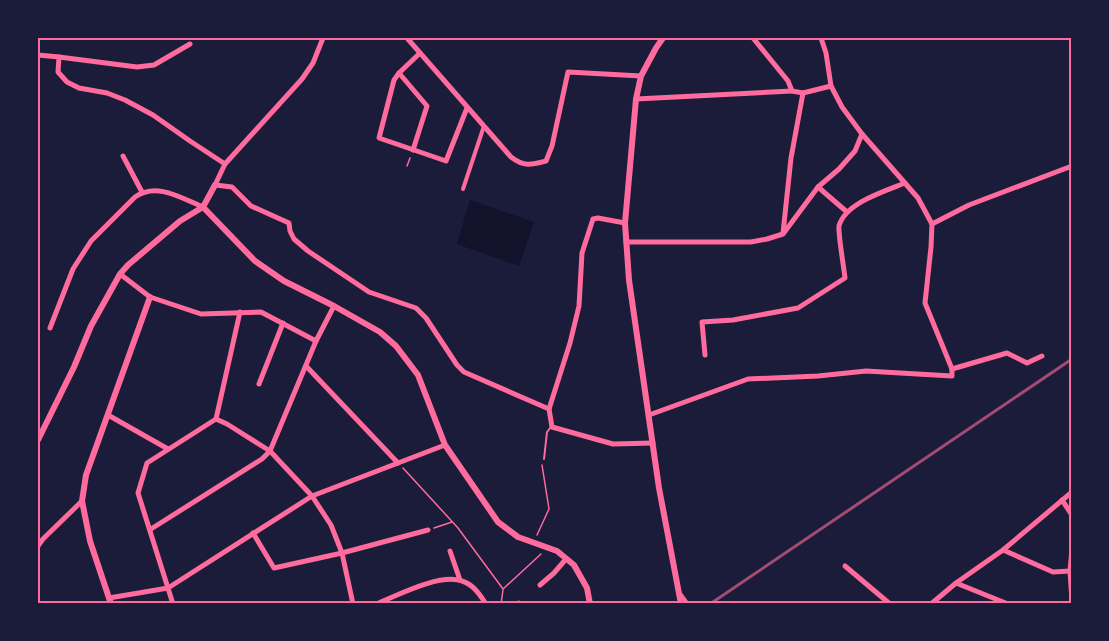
<svg xmlns="http://www.w3.org/2000/svg" width="1109" height="641" font-family="Cabin,sans-serif">
  <rect width="100%" height="100%" fill="#1b1b3a"/>
  <polygon fill="#12122b" points="470,200 534,222 519,266 457,244"/>
  <g fill="none" stroke-linecap="round" stroke-linejoin="round">
    <g stroke="#ff6b9d" stroke-width="1.5">
      <polyline points="407,166 410,158"/>
      <polyline points="403,468 458,528 503,589 541,554"/>
      <polyline points="434,528 452,522"/>
      <polyline points="537,535 549,509 542,465"/>
      <polyline points="501,604 503,590"/>
    </g>
    <polyline stroke="#ff6b9d" stroke-width="2" points="544,459 547,432 551,427"/>
    <polyline stroke="#ff6b9d" stroke-width="4" points="463,189 484,126"/>
    <g stroke="#ff6b9d" stroke-width="5">
      <polyline points="323,38 313,63 302,79 225,164 215,185 232,187 251,206 289,223 290,231 294,239 308,251 369,292 416,308 426,318 457,365 464,372 549,409 552,427 613,444 653,443"/>
      <path d="M 407,38 L 511,157 C 524,167 531,165 546,161 L 552,146 L 568,72 L 641,76"/>
      <polyline points="753,38 788,81 792,91 803,93 831,86"/>
      <polyline points="821,38 826,53 831,86 842,107 862,134 918,198 932,224 931,247 925,303 952,369"/>
      <polyline points="420,53 399,73 394,80 379,138 446,161 467,108"/>
      <polyline points="38,55 59,57 58,72 67,82 79,88 107,93 125,100 153,115 190,141 225,164"/>
      <polyline points="59,57 137,67 154,65 190,44"/>
      <polyline points="399,73 427,106 413,150"/>
      <polyline points="636,99 792,91"/>
      <polyline points="123,156 142,192"/>
      <polyline points="818,187 847,212"/>
      <polyline points="932,224 969,205 1072,166"/>
      <polyline points="783,233 791,158 803,93"/>
      <polyline points="626,242 751,242 767,239 783,234 818,187 839,169 855,151 862,134"/>
      <polyline points="120,274 150,297 201,314 261,312 316,341"/>
      <path d="M 50,328 L 73,269 L 91,241 L 135,197 C 157,182 181,198 203,207"/>
      <path d="M 705,355 L 702,322 L 733,320 L 798,308 L 845,278 C 844,268 838,234 839,226 C 845,203 885,191 905,183"/>
      <polyline points="306,366 398,463"/>
      <polyline points="952,369 1007,353 1027,363 1042,356"/>
      <polyline points="259,384 283,323"/>
      <polyline points="549,409 570,343 579,306 582,253 593,219 598,218 625,223"/>
      <polyline points="108,415 168,449"/>
      <polyline points="649,415 748,379 818,376 866,371 952,376 952,369"/>
      <polyline points="216,419 240,312"/>
      <polyline points="1062,500 1072,515"/>
      <polyline points="151,529 262,459 270,451 316,341 334,306"/>
      <polyline points="253,533 274,568 342,553 428,530"/>
      <polyline points="38,546 43,539 82,501"/>
      <polyline points="1072,549 1070,571 1072,601"/>
      <polyline points="1003,550 1053,572 1070,571"/>
      <polyline points="450,551 460,580"/>
      <polyline points="845,566 890,604"/>
      <polyline points="956,583 1008,604"/>
      <polyline points="540,585 554,573 566,559"/>
      <polyline points="679,593 687,604"/>
      <polyline points="109,598 168,588 312,496 445,445"/>
      <polyline points="519,603 519,604"/>
      <polyline points="173,604 138,493 147,463 216,419 227,424 270,451 312,496 331,525 342,553 353,604"/>
      <path d="M 376,604 C 398,595 440,573 462,581 C 473,584 480,595 486,604"/>
      <polyline points="931,604 956,583 1003,550 1072,492"/>
    </g>
    <g stroke="#ff6b9d" stroke-width="6">
      <polyline points="663,38 656,48 641,76 636,99 625,223 629,280 659,488 681,604"/>
      <polyline points="203,207 255,261 284,281 334,306 380,332 396,346 418,375 445,445 498,522 518,537 557,551 574,565 587,588 590,604"/>
      <polyline points="38,440 74,367 91,326 120,274 128,265 180,221 203,207 215,185"/>
      <polyline points="111,604 90,541 82,501 86,475 150,297"/>
    </g>
    <polyline stroke="#a44b75" stroke-width="3" points="710,604 1072,359"/>
  </g>
  <rect width="1109" height="641" fill="none" stroke="#1b1b3a" stroke-width="78"/>
  <rect x="39" y="39" width="1031" height="563" fill="none" stroke="#ff6b9d" stroke-width="2"/>
</svg>
